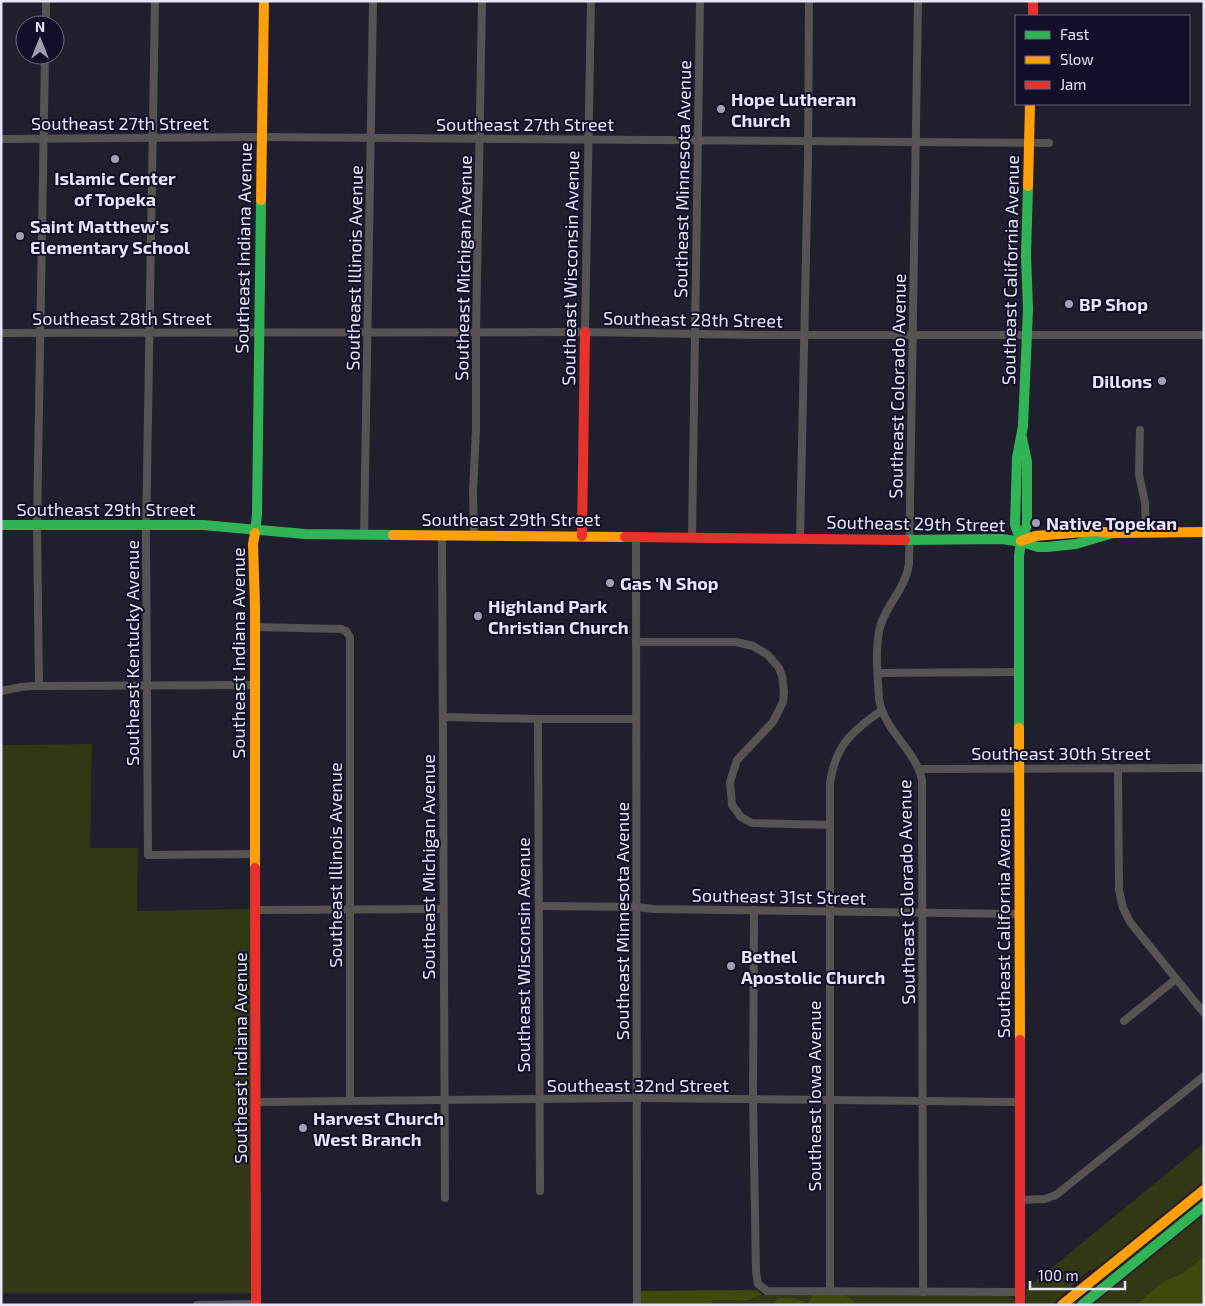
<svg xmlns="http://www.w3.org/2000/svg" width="1205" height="1306" font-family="'Exo 2',sans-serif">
  <rect width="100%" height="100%" fill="#201f2d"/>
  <g fill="#323814">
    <polygon points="92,744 90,848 138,848 137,911 251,909 251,1293 1,1293 1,745"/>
    <polygon points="1204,1143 1204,1181 1098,1267 1087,1272 1052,1305 1026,1305 1026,1289"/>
    <polygon points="1204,1215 1204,1256 1185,1272 1163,1282 1135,1305 1093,1305"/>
    <polygon points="762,1295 813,1295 808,1303 794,1298 778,1298 771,1305 711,1305 712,1300 745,1301"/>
    <polygon points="845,1295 1009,1296 1013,1298 1016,1305 859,1305"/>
  </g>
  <g fill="#40490b">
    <polygon points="1204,1256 1204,1305 1135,1305 1163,1282 1185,1272"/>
    <polygon points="757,1290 762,1295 745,1301 713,1300 711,1305 641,1305 641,1291"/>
    <polygon points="813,1295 845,1295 859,1305 771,1305 778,1298 794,1298 808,1303"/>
  </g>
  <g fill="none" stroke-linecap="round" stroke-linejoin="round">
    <polyline stroke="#030d15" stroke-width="2" points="1203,1305 1204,1304"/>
    <g stroke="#575353" stroke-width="8">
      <polyline points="155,1 146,535 148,855 255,854"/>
      <path d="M 918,1 L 909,564 C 906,587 888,603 881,624 C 874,645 878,677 879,699 C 884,731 916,750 922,780 L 923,1292"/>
      <polyline points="46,25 46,1"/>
      <polyline points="1,139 261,137 1049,143"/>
      <polyline points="585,332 591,1"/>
      <polyline points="1,333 585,332 757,335 1204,335"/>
      <polyline points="1140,430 1139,474 1145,503 1146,532"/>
      <polyline points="364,535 373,1"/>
      <polyline points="442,535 445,1198"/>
      <polyline points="474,536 473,493 476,429 476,333 482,1"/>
      <polyline points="636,537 637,1305"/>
      <polyline points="692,537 700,1"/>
      <polyline points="800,538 808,160 809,1"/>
      <polyline points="255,627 341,629 346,631 350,637 350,1101"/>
      <polyline points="636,642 736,642 753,646 768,655 779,668 782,676 784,692 783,702 773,722 737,760 730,782 732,805 741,817 752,823 829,825"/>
      <polyline points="878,673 1019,672"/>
      <polyline points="39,686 37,525 45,55"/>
      <polyline points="1,691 21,687 34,686 255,685"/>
      <polyline points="443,717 538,719 636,719"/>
      <polyline points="538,719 540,1191"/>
      <polyline points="1118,768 1119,890 1123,908 1130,922 1204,1013"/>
      <polyline points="919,769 1204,768"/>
      <polyline points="539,906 637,907 653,909 1019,914"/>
      <polyline points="256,910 443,909"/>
      <polyline points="754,910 753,1099 756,1271 758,1284 767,1291 1020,1292"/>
      <polyline points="1124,1021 1176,979"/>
      <polyline points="257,1102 637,1098 1020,1102"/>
      <polyline points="1020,1200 1045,1199 1056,1195 1204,1076"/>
      <path d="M 830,1291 L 830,783 C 835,746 852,731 881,711"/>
      <polyline points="197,1305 256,1304"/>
    </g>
    <g stroke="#30b455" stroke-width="10">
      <polyline points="1,525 203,525 305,534 393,535"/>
      <polyline points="255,533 257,514 261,200"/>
      <polyline points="905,540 1002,539 1022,542 1038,547 1047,547 1076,544 1113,533"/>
      <polyline points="1021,541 1015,525 1017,458 1023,426 1028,309 1026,255 1028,186"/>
      <polyline points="1019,728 1019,556 1021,541 1027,525 1027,462 1022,438"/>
      <polyline points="1082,1305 1204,1206"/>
    </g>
    <g stroke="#ff9f0a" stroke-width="10">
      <polyline points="1028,186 1030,104"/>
      <polyline points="261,200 264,1"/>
      <polyline points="255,533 253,544 255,606 255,868"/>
      <polyline points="393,535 625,537"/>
      <polyline points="1021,541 1035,536 1096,531 1113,533 1204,532"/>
      <polyline points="1019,728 1020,1040"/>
      <polyline points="1062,1305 1204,1190"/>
    </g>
    <g stroke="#e5322d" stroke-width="10">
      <polyline points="1033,1 1033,16"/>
      <polyline points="582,536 585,332"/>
      <polyline points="625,537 905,540"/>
      <polyline points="255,868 256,1305"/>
      <polyline points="1020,1040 1020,1305"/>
    </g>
  </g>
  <g fill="#a1a0b1" stroke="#121029" stroke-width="2">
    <circle cx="721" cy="109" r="5"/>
    <circle cx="115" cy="159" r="5"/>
    <circle cx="20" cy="236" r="5"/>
    <circle cx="1069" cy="304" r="5"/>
    <circle cx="1162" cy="381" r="5"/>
    <circle cx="1036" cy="523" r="5"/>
    <circle cx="610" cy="583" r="5"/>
    <circle cx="478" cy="616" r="5"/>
    <circle cx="731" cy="966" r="5"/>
    <circle cx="303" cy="1128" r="5"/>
  </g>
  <g text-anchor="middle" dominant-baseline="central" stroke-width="4" stroke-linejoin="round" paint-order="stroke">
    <g font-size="18" font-weight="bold" fill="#e6e6f8" stroke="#121029" text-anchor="start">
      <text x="731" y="99">Hope Lutheran<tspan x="731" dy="21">Church</tspan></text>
      <text x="115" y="178" text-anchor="middle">Islamic Center<tspan x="115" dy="21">of Topeka</tspan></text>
      <text x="30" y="226">Saint Matthew's<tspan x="30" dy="21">Elementary School</tspan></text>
      <text x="1079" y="304">BP Shop</text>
      <text x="1152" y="381" text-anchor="end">Dillons</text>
      <text x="1046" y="523">Native Topekan</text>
      <text x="620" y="583">Gas 'N Shop</text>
      <text x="488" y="606">Highland Park<tspan x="488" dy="21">Christian Church</tspan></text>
      <text x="741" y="956">Bethel<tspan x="741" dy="21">Apostolic Church</tspan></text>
      <text x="313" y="1118">Harvest Church<tspan x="313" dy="21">West Branch</tspan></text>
    </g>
    <g font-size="18" fill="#e6e6f8" stroke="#121029">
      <text x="120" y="123">Southeast 27th Street</text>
      <text x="525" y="124">Southeast 27th Street</text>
      <text transform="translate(682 179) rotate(-89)">Southeast Minnesota Avenue</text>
      <text transform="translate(243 248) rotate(-89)">Southeast Indiana Avenue</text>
      <text transform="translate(354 268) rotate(-89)">Southeast Illinois Avenue</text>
      <text transform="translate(463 268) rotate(-89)">Southeast Michigan Avenue</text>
      <text transform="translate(570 268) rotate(-89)">Southeast Wisconsin Avenue</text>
      <text transform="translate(1010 270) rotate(-89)">Southeast California Avenue</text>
      <text x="122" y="318">Southeast 28th Street</text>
      <text transform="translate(693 319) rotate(1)">Southeast 28th Street</text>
      <text transform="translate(897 386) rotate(-89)">Southeast Colorado Avenue</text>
      <text x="106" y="509">Southeast 29th Street</text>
      <text x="511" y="519">Southeast 29th Street</text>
      <text transform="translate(916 523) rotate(1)">Southeast 29th Street</text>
      <text transform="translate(132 653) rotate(-90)">Southeast Kentucky Avenue</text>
      <text transform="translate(238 653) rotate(-90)">Southeast Indiana Avenue</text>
      <text x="1061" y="753">Southeast 30th Street</text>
      <text transform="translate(335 865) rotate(-90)">Southeast Illinois Avenue</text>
      <text transform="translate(428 867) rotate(-90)">Southeast Michigan Avenue</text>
      <text transform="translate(906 892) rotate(-91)">Southeast Colorado Avenue</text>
      <text transform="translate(779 896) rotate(1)">Southeast 31st Street</text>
      <text transform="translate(622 921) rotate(-90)">Southeast Minnesota Avenue</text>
      <text transform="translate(1003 923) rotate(-90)">Southeast California Avenue</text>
      <text transform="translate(523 955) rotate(-90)">Southeast Wisconsin Avenue</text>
      <text transform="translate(240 1058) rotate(-90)">Southeast Indiana Avenue</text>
      <text x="638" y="1085">Southeast 32nd Street</text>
      <text transform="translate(814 1096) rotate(-90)">Southeast Iowa Avenue</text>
    </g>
  </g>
  <rect width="1205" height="1306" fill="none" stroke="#e6e6f8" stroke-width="5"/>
  <rect x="1015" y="15" width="175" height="90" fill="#121029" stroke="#67667c"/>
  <rect x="1025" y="31" width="25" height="8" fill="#30b455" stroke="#67667c"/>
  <text x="1060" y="40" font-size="15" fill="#e6e6f8">Fast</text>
  <rect x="1025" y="56" width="25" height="8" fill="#ff9f0a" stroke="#67667c"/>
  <text x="1060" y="65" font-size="15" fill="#e6e6f8">Slow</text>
  <rect x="1025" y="81" width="25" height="8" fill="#e5322d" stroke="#67667c"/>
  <text x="1060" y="90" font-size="15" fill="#e6e6f8">Jam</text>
  <g transform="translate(40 40)"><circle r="24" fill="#121029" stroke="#67667c"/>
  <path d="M0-4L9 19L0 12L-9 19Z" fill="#a1a0b1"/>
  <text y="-8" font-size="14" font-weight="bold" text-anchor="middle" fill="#e6e6f8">N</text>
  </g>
  <path d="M1030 1281v8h95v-8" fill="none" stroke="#e6e6f8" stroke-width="2.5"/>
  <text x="1038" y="1281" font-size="15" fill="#e6e6f8" stroke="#121029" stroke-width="4" paint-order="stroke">100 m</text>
</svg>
